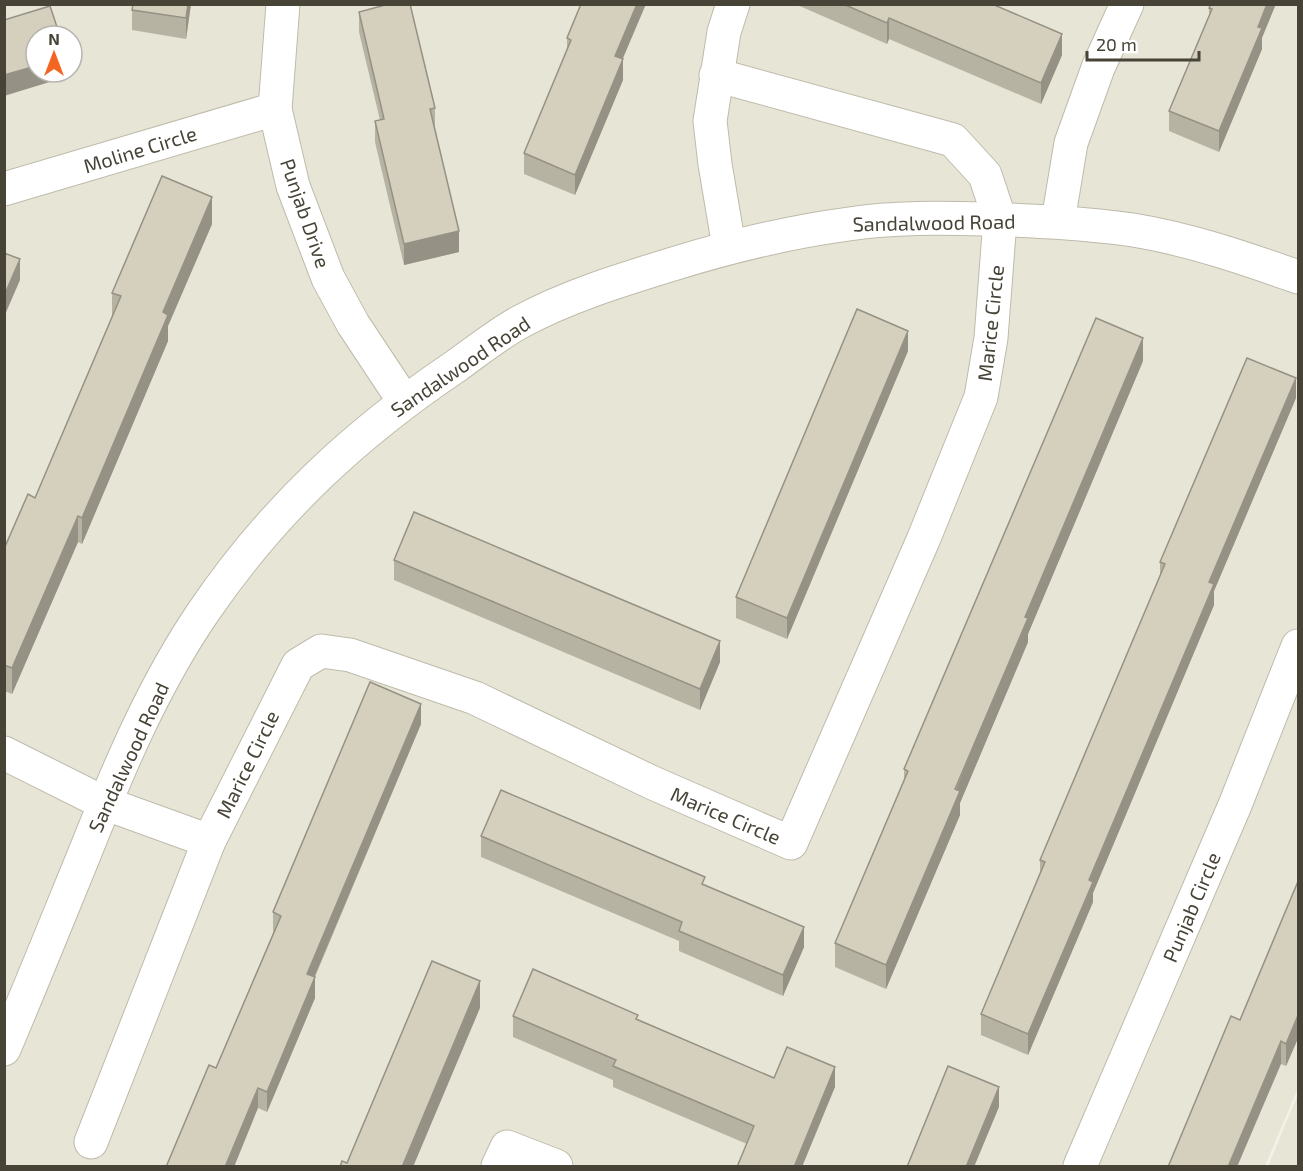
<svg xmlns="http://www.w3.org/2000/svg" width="1303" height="1171" font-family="'Exo 2',sans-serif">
  <rect width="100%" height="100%" fill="#f4f2e8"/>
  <g fill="#e7e5d6" fill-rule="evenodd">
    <path d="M 5,5 L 1298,5 L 1298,1088 L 1265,1166 L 5,1166 ZM 36,36 L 72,36 L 72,72 L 36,72 Z"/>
    <polygon points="1298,1094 1298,1166 1268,1166"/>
  </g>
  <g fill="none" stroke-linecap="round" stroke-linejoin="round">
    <defs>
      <g id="minor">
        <polyline points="283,4 275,109 293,186 328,278 353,324 404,401"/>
        <polyline points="4,189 275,109"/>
        <polyline points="1058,221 1071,143 1098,68 1127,4"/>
        <polyline points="729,247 715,164 710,121 724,32 733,4"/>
        <polyline points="4,753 104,803 209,841"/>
        <path d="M 4,1049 C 32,983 59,916 86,850 C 119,767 154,684 204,611 C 273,510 355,434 456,366 C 477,351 498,334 520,322 C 568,296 621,280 673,264 C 731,246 789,232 849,224 C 894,217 941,218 987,219 C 1036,221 1084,223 1133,230 C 1189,239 1244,258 1298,277"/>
        <polyline points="91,1142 209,841 298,665 321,651 350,655 475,698 653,783 791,843 924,538 981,397 991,338 1000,220 985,175 953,140 716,75"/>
        <polyline points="498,1166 507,1147 556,1166"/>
        <polyline points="1080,1166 1235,805 1298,646"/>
      </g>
    </defs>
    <use href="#minor" stroke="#bfbbab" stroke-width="35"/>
    <use href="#minor" stroke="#fff" stroke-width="33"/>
  </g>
  <g fill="#b7b3a3">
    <polygon points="191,4 186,39 132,30 132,10"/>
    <polygon points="795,4 992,4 1062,55 1041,104 889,39 887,44"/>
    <polygon points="1209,8 1262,38 1262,49 1219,152 1169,131 1169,111 1209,16"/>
    <polygon points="359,12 435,108 435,128 459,252 404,265 375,142 375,121 380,120 359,32"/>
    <polygon points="567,38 623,59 623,80 575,195 524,174 524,153 567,52"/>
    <polygon points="212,224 168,326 168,341 82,544 78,542 12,694 4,691 4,549 35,498 112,316 112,293"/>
    <polygon points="908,351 787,639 736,618 736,597"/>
    <polygon points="1143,361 1028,634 1028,642 960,803 960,815 886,989 835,967 835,943 904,782 904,769"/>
    <polygon points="1296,398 1214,591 1214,605 1093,893 1093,902 1028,1055 981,1035 981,1014 1040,872 1040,860 1160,575 1160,562"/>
    <polygon points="394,560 720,662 700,710 394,580"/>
    <polygon points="421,724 315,977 315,998 267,1112 258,1108 216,1068 273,933 273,912"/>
    <polygon points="481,836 705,885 804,947 783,996 679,951 679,941 481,857"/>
    <polygon points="1299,879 1299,1036 1286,1066 1281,1064 1240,1020"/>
    <polygon points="513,1016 638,1020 774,1078 835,1087 747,1144 613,1087 613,1080 513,1037"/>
  </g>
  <g fill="#959285">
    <polygon points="188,4 191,4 186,39 186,18"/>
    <polygon points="637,4 646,4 615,77 615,56"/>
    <polygon points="1267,4 1276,4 1262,38 1262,49 1219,152 1219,131"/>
    <polygon points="889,18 889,39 887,44 887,23"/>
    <polygon points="1062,34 1062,55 1041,104 1041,83"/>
    <polygon points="623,59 623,80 575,195 575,175"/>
    <polygon points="36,66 36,72 66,72 66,77 4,96 4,75"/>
    <polygon points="212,197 212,224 168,326 168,341 82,544 82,518 163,312"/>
    <polygon points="459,231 459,252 404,265 404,244"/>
    <polygon points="20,259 20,280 4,317 4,296"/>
    <polygon points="908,331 908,351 787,639 787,618"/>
    <polygon points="1143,338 1143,361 1028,634 1028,642 960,803 960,815 886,989 886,965 1025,617"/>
    <polygon points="1296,378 1296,398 1214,591 1214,605 1093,893 1093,902 1028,1055 1028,1034 1209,582"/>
    <polygon points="78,516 78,542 12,694 12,668"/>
    <polygon points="720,641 720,662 700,710 700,689"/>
    <polygon points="421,704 421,724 307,994 307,974"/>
    <polygon points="804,927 804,947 783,996 783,975"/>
    <polygon points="315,977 315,998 267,1112 267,1092"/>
    <polygon points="480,981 480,1008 413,1167 402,1167"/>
    <polygon points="1299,1013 1299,1036 1286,1066 1286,1044"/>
    <polygon points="1281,1041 1281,1064 1237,1167 1228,1167"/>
    <polygon points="835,1067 835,1087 802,1167 794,1167"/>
    <polygon points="999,1087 999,1107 974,1167 966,1167"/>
    <polygon points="258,1088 258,1108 234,1167 225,1167"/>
  </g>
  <g fill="#d5d0be" stroke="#959285" stroke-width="1.5">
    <polygon points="133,4 188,4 186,18 132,10"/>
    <polygon points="389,4 410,4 435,108 430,109 459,231 404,244 375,121 384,119 359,12"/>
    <polygon points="581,4 637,4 615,56 623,59 575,175 524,153 571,40 567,38"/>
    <polygon points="843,4 992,4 1062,34 1041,83 889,18 887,23"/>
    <polygon points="1211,4 1267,4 1258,27 1262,28 1219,131 1169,111 1212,9 1209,8"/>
    <polygon points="50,6 60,36 36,36 36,66 4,75 4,20"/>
    <polygon points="162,176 212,197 163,312 168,315 82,518 78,516 12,668 4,665 4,549 28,494 35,498 121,296 112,293"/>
    <polygon points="4,253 20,259 4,296"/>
    <polygon points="857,309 908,331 787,618 736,597"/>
    <polygon points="1096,318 1143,338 1025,617 1028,618 955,789 960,791 886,965 835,943 908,771 904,769"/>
    <polygon points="1247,358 1296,378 1209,582 1214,584 1089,880 1093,882 1028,1034 981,1014 1045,862 1040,860 1165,564 1160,562"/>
    <polygon points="414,512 720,641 700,689 394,560"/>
    <polygon points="370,682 421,704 307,974 315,977 267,1092 258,1088 225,1167 166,1167 209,1065 216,1068 281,916 273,912"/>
    <polygon points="501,790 705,877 702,884 804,927 783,975 679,931 682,922 481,836"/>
    <polygon points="1299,879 1299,1013 1286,1044 1281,1041 1228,1167 1168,1167 1231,1016 1240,1020"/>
    <polygon points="432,961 480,981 402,1167 340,1167 342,1161 347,1163"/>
    <polygon points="533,969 638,1015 636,1019 774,1078 787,1047 835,1067 794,1167 737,1167 754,1126 613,1066 616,1060 513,1016"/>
    <polygon points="948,1066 999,1087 966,1167 907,1167"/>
  </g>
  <g text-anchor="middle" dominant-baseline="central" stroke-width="4.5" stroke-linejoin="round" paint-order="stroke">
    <g font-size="20" fill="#474337" stroke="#fff">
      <text transform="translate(140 149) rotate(-17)">Moline Circle</text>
      <text transform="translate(306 213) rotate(71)">Punjab Drive</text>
      <text transform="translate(934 222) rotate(-1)">Sandalwood Road</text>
      <text transform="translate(990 323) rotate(-84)">Marice Circle</text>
      <text transform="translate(460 366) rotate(-34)">Sandalwood Road</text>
      <text transform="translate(128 757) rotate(-65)">Sandalwood Road</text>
      <text transform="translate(247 764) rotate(-64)">Marice Circle</text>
      <text transform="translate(726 815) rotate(23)">Marice Circle</text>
      <text transform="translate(1191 907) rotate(-67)">Punjab Circle</text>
    </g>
  </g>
  <rect width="1303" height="1171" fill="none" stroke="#474337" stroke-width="12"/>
  <g transform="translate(54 54)"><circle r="28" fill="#ffffff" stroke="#b5b4af" stroke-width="1.5"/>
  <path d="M0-4.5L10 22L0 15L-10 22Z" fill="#f36520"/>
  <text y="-9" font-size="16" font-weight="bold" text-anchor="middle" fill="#474337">N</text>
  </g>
  <path d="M1087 51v9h112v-9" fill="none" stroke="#474337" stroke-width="3"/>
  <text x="1096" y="51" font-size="18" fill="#474337" stroke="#ffffff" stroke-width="4.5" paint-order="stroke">20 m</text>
</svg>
